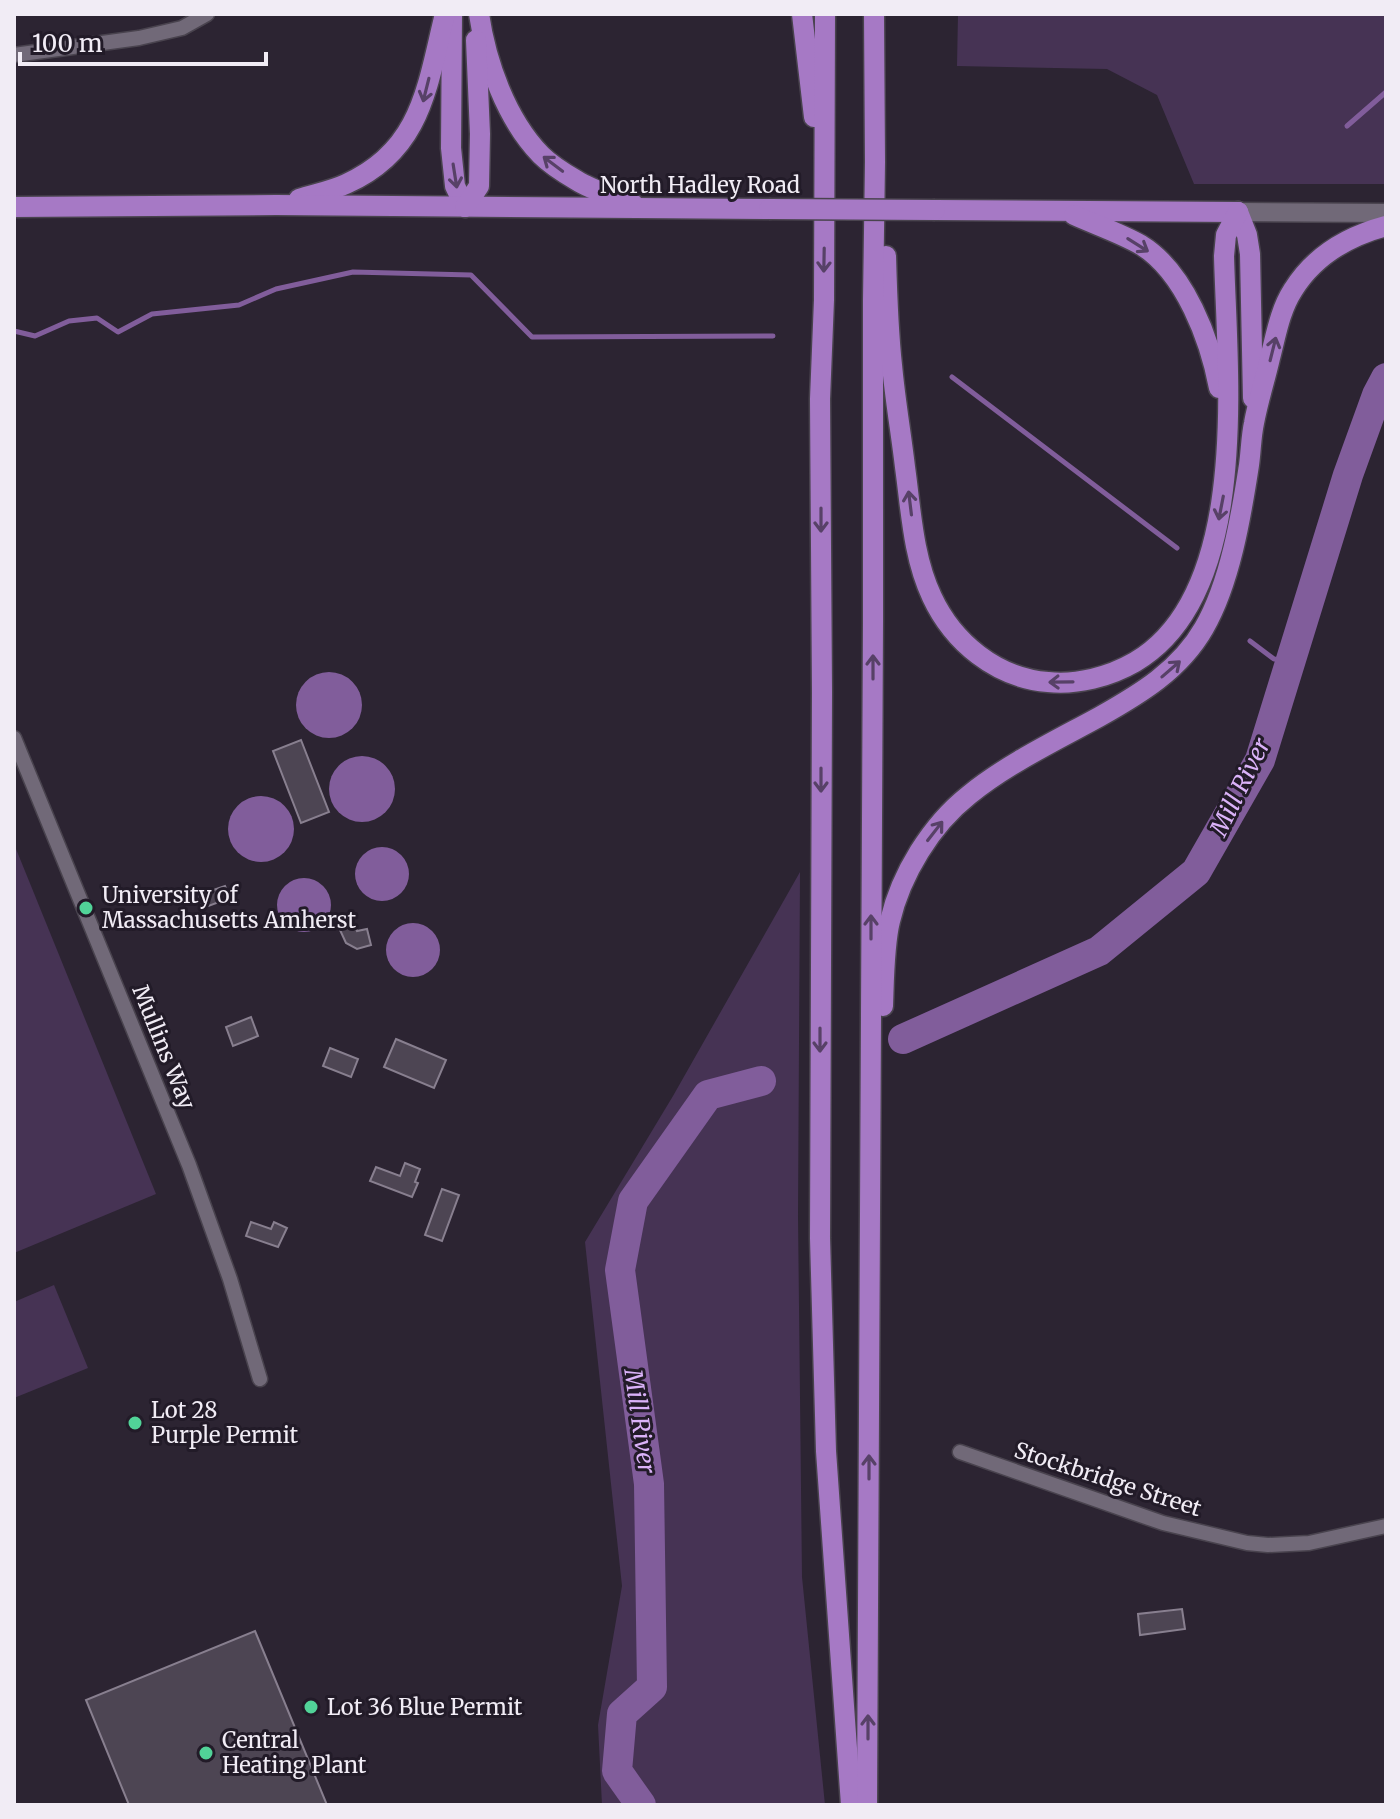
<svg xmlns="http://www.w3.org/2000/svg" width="1400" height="1819" font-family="Merriweather,serif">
  <rect width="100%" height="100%" fill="#2c2432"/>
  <g fill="#463354">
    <polygon points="958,14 1386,14 1386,184 1194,184 1157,95 1107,69 957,66"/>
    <polygon points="14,844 156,1194 14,1253"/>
    <polygon points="800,872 798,1216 802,1577 825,1805 602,1805 598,1725 622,1586 585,1242 673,1096"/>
    <polygon points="54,1285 88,1368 14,1398 14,1302"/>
  </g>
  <g fill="#815d9b">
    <circle cx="329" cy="705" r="33"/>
    <circle cx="362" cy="789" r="33"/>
    <circle cx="261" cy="829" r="33"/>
    <circle cx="382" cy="874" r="27"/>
    <circle cx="304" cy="905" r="27"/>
    <circle cx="413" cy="950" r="27"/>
  </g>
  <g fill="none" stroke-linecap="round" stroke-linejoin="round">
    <g stroke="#815d9b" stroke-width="5">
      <polyline points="1347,126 1386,92"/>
      <polyline points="14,331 35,336 69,321 97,318 118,332 152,314 239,305 276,289 353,272 471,275 532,337 773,336"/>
      <polyline points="952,377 1177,548"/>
      <polyline points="1250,641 1274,659 1291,660"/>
    </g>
    <g stroke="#815d9b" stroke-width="30">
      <polyline points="903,1039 1099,951 1196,872 1260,760 1348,475 1377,395 1386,378"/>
      <polyline points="641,1805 617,1771 622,1714 652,1687 649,1484 620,1270 633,1201 708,1095 761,1081"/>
    </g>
  </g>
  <g fill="#4d4553" stroke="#887f8f" stroke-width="2">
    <polygon points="301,740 329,812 301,823 273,751"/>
    <polygon points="225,886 230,898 203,908 199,895"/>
    <polygon points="354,924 357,931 367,929 371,945 357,949 346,943 340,930"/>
    <polygon points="251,1017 258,1036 233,1046 226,1027"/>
    <polygon points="396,1039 446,1060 434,1088 384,1067"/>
    <polygon points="330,1048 358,1059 351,1077 323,1066"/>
    <polygon points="405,1163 420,1169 415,1182 418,1183 412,1197 370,1181 376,1167 400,1176"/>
    <polygon points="442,1189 459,1195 442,1241 425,1235"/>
    <polygon points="251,1222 271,1229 274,1222 287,1228 278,1247 246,1236"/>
    <polygon points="1182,1609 1185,1629 1140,1635 1138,1614"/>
    <polygon points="255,1631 327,1805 129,1805 86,1700"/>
  </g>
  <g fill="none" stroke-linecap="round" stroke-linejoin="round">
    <defs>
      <g id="street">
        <polyline points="14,55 139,38 182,28 207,14"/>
        <polyline points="14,738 189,1165 230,1279 260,1379"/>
        <polyline points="960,1452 1163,1523 1247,1543 1268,1545 1309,1543 1386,1526"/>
      </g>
      <polyline id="secondary" points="1238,212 1386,213"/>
      <g id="primary">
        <polyline points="452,14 451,148 455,186 465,207"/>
        <path d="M 479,14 C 486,62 506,119 541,155 C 550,164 564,173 576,180 C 593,191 614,196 633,204"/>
        <polyline points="802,14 814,117"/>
        <polyline points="825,14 824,300 820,399 822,692 820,1238 826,1451 851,1805"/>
        <path d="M 299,199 C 314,194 331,191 346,184 C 422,150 427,86 445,14"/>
        <polyline points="14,207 276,205 769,209"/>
        <polyline points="465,207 479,186 480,134 476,40"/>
        <polyline points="935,210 1238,212"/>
        <polyline points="1238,212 1247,235 1250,254 1253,398"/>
        <path d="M 1074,215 C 1096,225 1120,233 1141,245 C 1185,272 1210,340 1219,388"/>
        <path d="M 886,256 C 887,292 888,329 892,365 C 895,399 901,433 905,467 C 911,510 913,557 932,597 C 953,642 996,678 1048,682 C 1077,685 1109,677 1135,662 C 1252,593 1227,372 1224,256 L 1226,235 L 1238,212"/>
        <path d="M 883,1006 C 884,980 884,945 890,921 C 901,874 931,825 969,795 C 1007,764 1057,740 1099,717 C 1140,694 1180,670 1204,628 C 1230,583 1241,517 1249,465 C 1251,451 1251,437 1254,423 C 1258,401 1265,380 1270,358 C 1276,335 1280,310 1293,290 C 1314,256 1349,236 1386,226"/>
        <polyline points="867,1805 873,622 873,301 875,162 874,14"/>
      </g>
    </defs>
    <use href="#street" stroke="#49434e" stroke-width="17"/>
    <use href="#secondary" stroke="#49434e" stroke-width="21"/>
    <use href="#primary" stroke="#49434e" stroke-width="23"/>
    <use href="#street" stroke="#716978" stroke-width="14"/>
    <use href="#secondary" stroke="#716978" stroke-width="18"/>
    <use href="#primary" stroke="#a679c5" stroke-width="20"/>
    <defs>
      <polyline id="primary-bridge" points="769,209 935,210"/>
    </defs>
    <use href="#primary-bridge" stroke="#49434e" stroke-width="23" stroke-linecap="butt"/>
    <use href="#primary-bridge" stroke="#a679c5" stroke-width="20"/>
  </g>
  <defs><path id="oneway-shaft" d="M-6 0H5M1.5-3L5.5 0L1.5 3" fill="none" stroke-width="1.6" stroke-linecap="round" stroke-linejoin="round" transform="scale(2)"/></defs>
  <g stroke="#574167">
    <use href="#oneway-shaft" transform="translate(426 90) rotate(104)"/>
    <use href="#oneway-shaft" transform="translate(553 164) rotate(-143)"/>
    <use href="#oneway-shaft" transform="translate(455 176) rotate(81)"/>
    <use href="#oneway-shaft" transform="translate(1138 245) rotate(32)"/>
    <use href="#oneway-shaft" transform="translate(824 260) rotate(91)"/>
    <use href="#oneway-shaft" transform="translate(1273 349) rotate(-76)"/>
    <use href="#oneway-shaft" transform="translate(910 503) rotate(-97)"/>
    <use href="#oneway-shaft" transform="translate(1221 508) rotate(101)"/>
    <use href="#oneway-shaft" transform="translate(821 520) rotate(90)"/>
    <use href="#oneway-shaft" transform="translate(873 667) rotate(-90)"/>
    <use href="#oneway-shaft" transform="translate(1171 669) rotate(-41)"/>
    <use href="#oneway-shaft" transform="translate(1061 682) rotate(179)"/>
    <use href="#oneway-shaft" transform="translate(821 780) rotate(90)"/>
    <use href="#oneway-shaft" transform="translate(935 831) rotate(-52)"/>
    <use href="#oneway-shaft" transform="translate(871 927) rotate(-90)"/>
    <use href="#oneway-shaft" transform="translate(820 1040) rotate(90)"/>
    <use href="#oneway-shaft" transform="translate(869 1467) rotate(-90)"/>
    <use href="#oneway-shaft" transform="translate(868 1727) rotate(-90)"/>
  </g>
  <g fill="#51d398" stroke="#221b28" stroke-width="3">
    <circle cx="86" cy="908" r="8"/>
    <circle cx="135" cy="1423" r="8"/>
    <circle cx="311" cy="1707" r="8"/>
    <circle cx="206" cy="1753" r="8"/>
  </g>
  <g text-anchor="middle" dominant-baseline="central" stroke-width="6" stroke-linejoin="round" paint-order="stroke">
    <g font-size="22" fill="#f1ecf5" stroke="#221b28">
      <text x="700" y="185">North Hadley Road</text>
      <text transform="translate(164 1047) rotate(68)">Mullins Way</text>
      <text transform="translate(1108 1479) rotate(18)">Stockbridge Street</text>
    </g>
    <g font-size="22" fill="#f1ecf5" stroke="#221b28" text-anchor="start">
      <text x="102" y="895">University of<tspan x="102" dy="25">Massachusetts Amherst</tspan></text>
      <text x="151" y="1410">Lot 28<tspan x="151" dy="25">Purple Permit</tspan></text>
      <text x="327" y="1707">Lot 36 Blue Permit</text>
      <text x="222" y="1740">Central<tspan x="222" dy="25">Heating Plant</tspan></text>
    </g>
    <g font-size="24" font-style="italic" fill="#dab2f8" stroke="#221b28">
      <text transform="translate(1240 787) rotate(-64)">Mill River</text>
      <text transform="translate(640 1421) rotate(82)">Mill River</text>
    </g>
  </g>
  <rect width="1400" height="1819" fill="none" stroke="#f1ecf5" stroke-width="32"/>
  <path d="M20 52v12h246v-12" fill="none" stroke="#f1ecf5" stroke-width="4"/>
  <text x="32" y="52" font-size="24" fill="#f1ecf5" stroke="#221b28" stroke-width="6" paint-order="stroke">100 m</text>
</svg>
